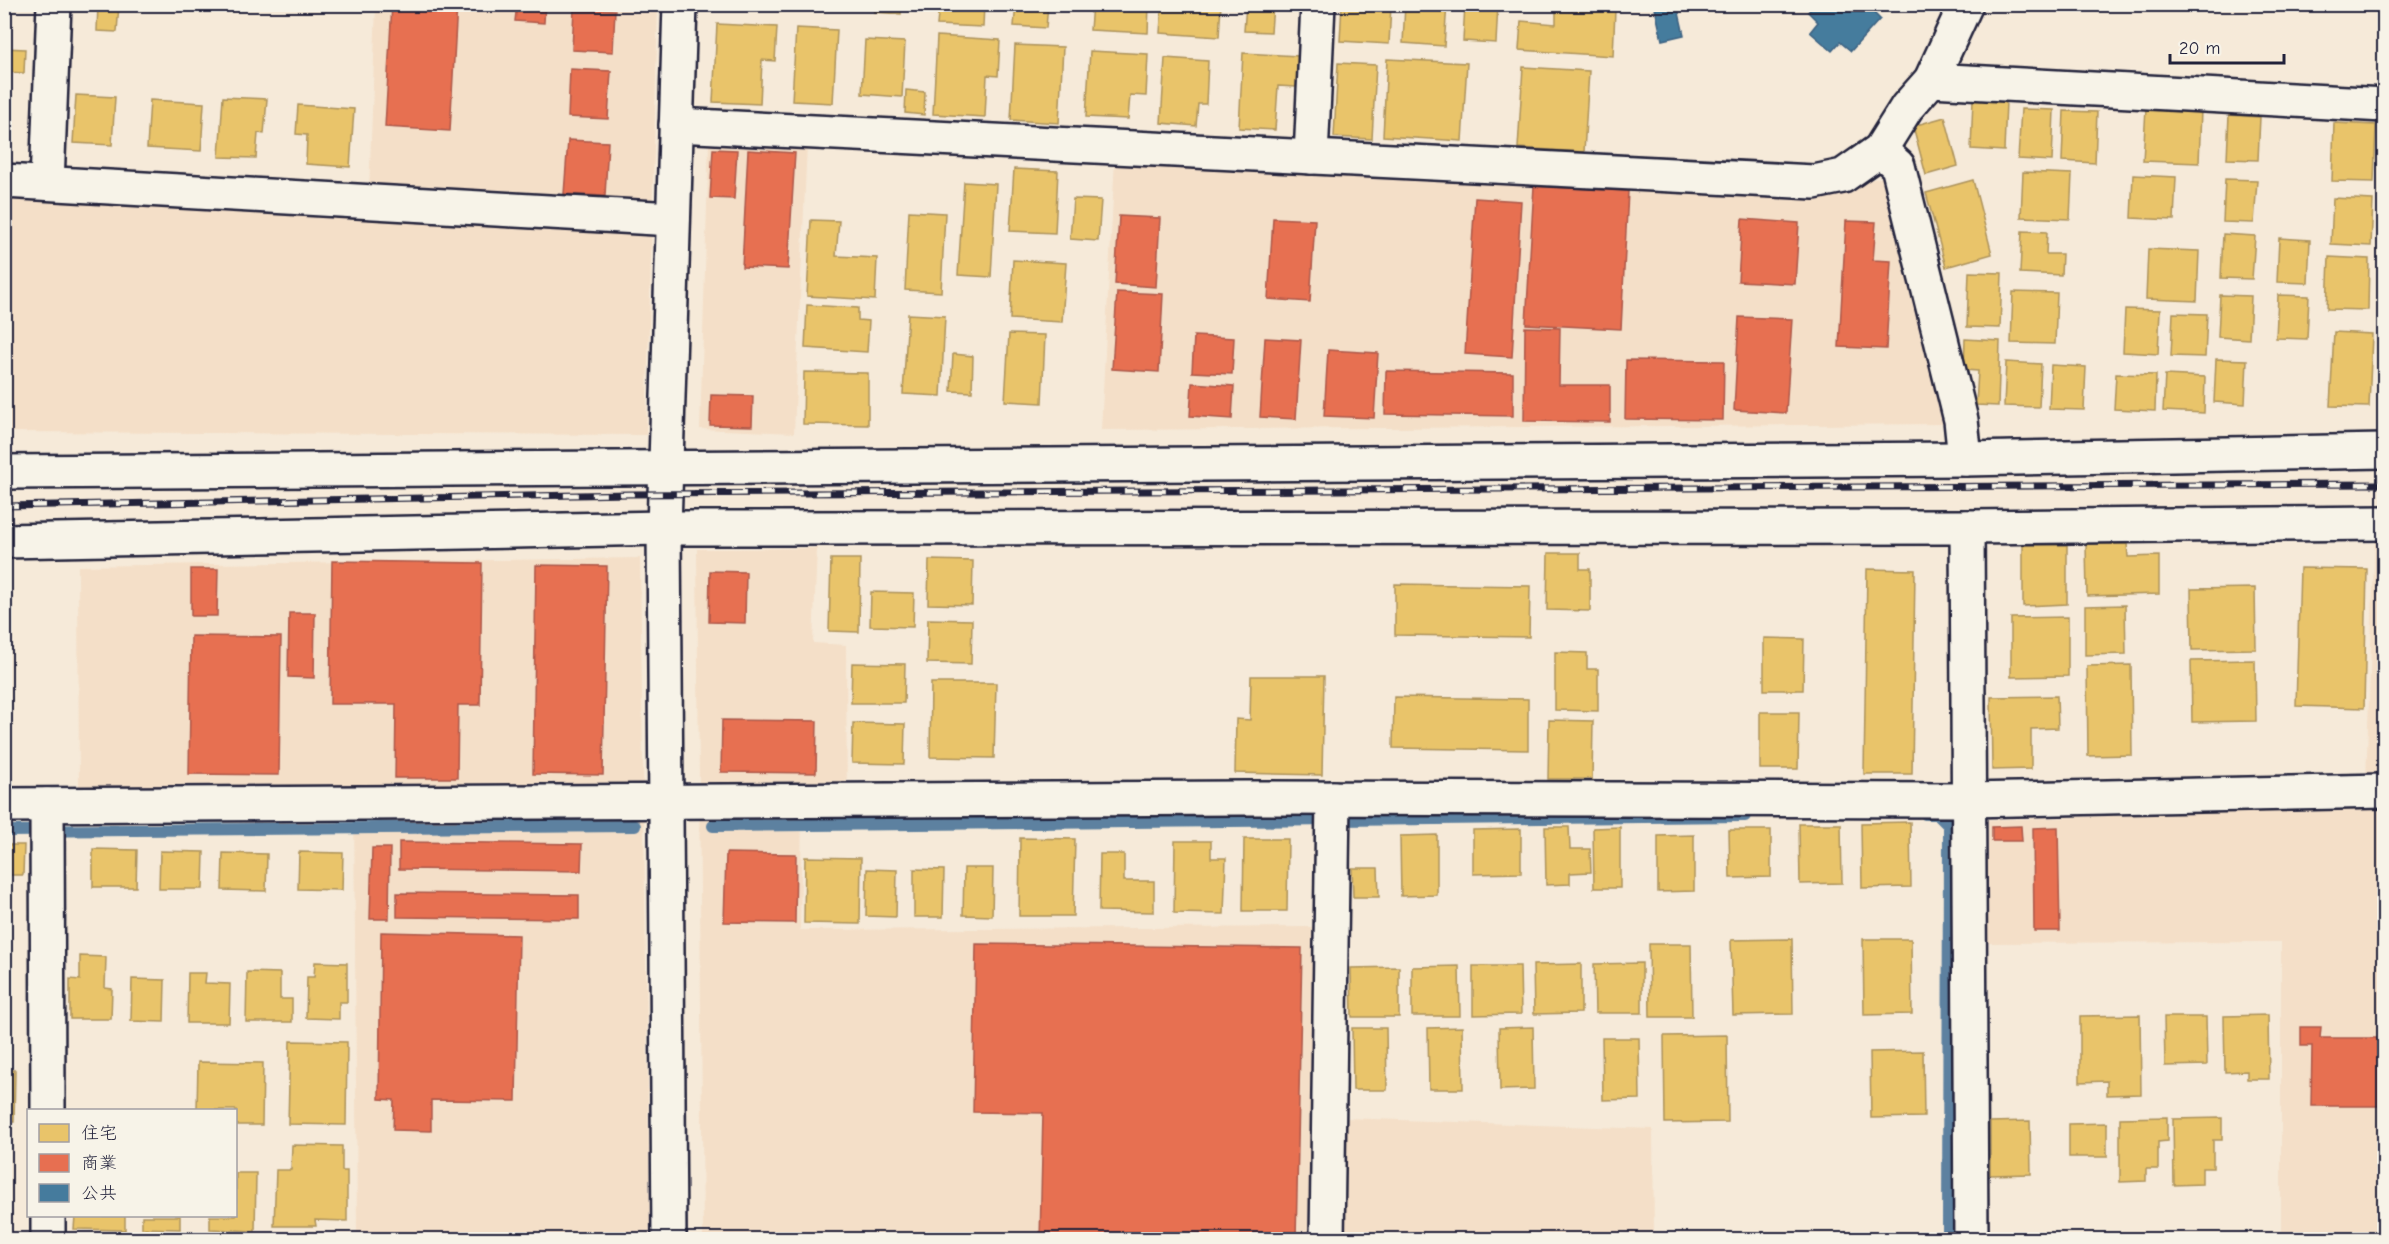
<svg xmlns="http://www.w3.org/2000/svg" width="2389" height="1244" font-family="'Comic Neue','Klee One',sans-serif">
  <rect width="100%" height="100%" fill="#f6ead9"/>
  <filter id="ink" filterUnits="userSpaceOnUse"><feTurbulence type="fractalNoise" baseFrequency=".0167" numOctaves="2"/><feDisplacementMap in="SourceGraphic" scale="12" xChannelSelector="R" yChannelSelector="G"/><feConvolveMatrix kernelMatrix="1 2 1 2 8 2 1 2 1" color-interpolation-filters="sRGB"/></filter>
  <g filter="url(#ink)">
    <g fill="#f4dfc8">
      <polygon points="376,5 658,5 646,435 5,432 4,199 368,219"/>
      <polygon points="709,141 807,144 794,433 700,429"/>
      <polygon points="1115,158 1815,191 1889,176 1947,424 1101,430"/>
      <polygon points="2375,535 2384,535 2384,1239 2281,1239 2281,942 1977,943 1981,820 2365,808"/>
      <polygon points="817,548 813,643 846,645 847,814 802,813 800,930 1317,927 1310,1239 703,1239 697,549"/>
      <polygon points="640,558 650,1239 357,1239 354,797 79,794 78,566"/>
      <polygon points="1345,1118 1653,1129 1654,1239 1346,1239"/>
    </g>
    <g fill="#e9c46a" stroke="#ad935c" stroke-width="1.5">
      <polygon points="98,4 119,4 117,32 97,31"/>
      <polygon points="729,4 780,4 780,11 729,8"/>
      <polygon points="875,4 901,4 901,14 874,12"/>
      <polygon points="939,4 984,4 983,27 937,25"/>
      <polygon points="1016,4 1048,4 1046,28 1014,26"/>
      <polygon points="1092,4 1149,4 1148,33 1090,30"/>
      <polygon points="1162,4 1221,4 1219,37 1160,33"/>
      <polygon points="1246,4 1273,4 1271,32 1244,31"/>
      <polygon points="1342,4 1391,4 1389,44 1340,41"/>
      <polygon points="1405,4 1447,4 1444,46 1403,43"/>
      <polygon points="1465,4 1498,4 1496,43 1463,41"/>
      <polygon points="1572,4 1603,4 1603,9 1615,10 1613,56 1519,50 1521,21 1556,24 1556,11 1572,12"/>
      <polygon points="2378,4 2384,4 2384,30 2377,29"/>
      <polygon points="717,24 777,27 775,61 762,60 760,104 713,102"/>
      <polygon points="796,28 837,30 833,103 792,101"/>
      <polygon points="937,36 1000,40 998,76 987,75 985,117 933,114"/>
      <polygon points="865,40 905,42 902,97 862,94"/>
      <polygon points="1015,45 1063,47 1059,123 1011,120"/>
      <polygon points="4,48 25,49 24,73 4,72"/>
      <polygon points="1090,51 1148,54 1146,96 1130,95 1128,119 1086,117"/>
      <polygon points="1243,53 1298,56 1296,87 1278,86 1275,130 1239,128"/>
      <polygon points="1165,58 1208,61 1206,104 1198,104 1196,126 1161,123"/>
      <polygon points="1387,59 1467,63 1462,141 1383,136"/>
      <polygon points="1338,63 1376,65 1372,139 1334,137"/>
      <polygon points="1523,67 1589,71 1584,152 1518,148"/>
      <polygon points="906,90 925,92 924,115 905,113"/>
      <polygon points="76,95 115,97 112,145 73,143"/>
      <polygon points="223,97 267,99 264,134 258,133 256,158 219,157"/>
      <polygon points="1973,99 2006,101 2004,151 1971,149"/>
      <polygon points="150,100 204,103 201,151 147,148"/>
      <polygon points="298,105 354,109 350,167 306,164 307,135 296,134"/>
      <polygon points="2146,108 2201,110 2199,163 2143,161"/>
      <polygon points="2021,109 2054,110 2052,161 2018,159"/>
      <polygon points="2064,111 2097,112 2095,163 2062,161"/>
      <polygon points="2229,115 2260,117 2258,160 2227,159"/>
      <polygon points="1945,117 1958,166 1926,175 1913,126"/>
      <polygon points="2334,123 2376,125 2374,182 2332,181"/>
      <polygon points="1014,169 1058,171 1055,233 1010,231"/>
      <polygon points="2023,172 2072,174 2070,219 2021,217"/>
      <polygon points="2133,175 2176,177 2174,220 2131,218"/>
      <polygon points="2225,179 2257,180 2254,223 2223,222"/>
      <polygon points="1973,180 1992,254 1946,267 1926,193"/>
      <polygon points="964,182 996,184 991,277 958,275"/>
      <polygon points="2333,198 2373,200 2371,246 2331,244"/>
      <polygon points="1073,199 1101,200 1098,241 1070,239"/>
      <polygon points="909,211 945,213 941,292 905,290"/>
      <polygon points="811,220 839,221 836,256 877,258 875,300 807,296"/>
      <polygon points="2022,231 2047,232 2046,254 2062,254 2061,275 2020,273"/>
      <polygon points="2223,234 2255,236 2252,279 2221,278"/>
      <polygon points="2279,238 2310,240 2308,283 2277,282"/>
      <polygon points="2148,249 2199,251 2197,301 2146,299"/>
      <polygon points="2329,257 2369,259 2368,310 2327,309"/>
      <polygon points="1013,260 1066,263 1062,322 1010,319"/>
      <polygon points="1969,272 2002,273 2000,328 1967,327"/>
      <polygon points="2013,292 2057,293 2055,344 2011,343"/>
      <polygon points="2220,295 2251,296 2249,339 2218,337"/>
      <polygon points="2278,295 2309,296 2307,339 2276,338"/>
      <polygon points="807,305 858,308 858,320 869,321 867,352 805,348"/>
      <polygon points="2125,309 2160,310 2158,354 2123,352"/>
      <polygon points="2173,313 2207,314 2205,357 2171,356"/>
      <polygon points="908,314 945,316 941,396 903,394"/>
      <polygon points="2334,332 2372,334 2369,407 2330,406"/>
      <polygon points="1009,334 1045,335 1042,403 1005,401"/>
      <polygon points="1965,339 2000,341 1998,406 1976,405 1978,371 1964,370"/>
      <polygon points="953,354 973,356 972,392 951,391"/>
      <polygon points="2216,359 2247,360 2245,404 2214,402"/>
      <polygon points="2006,362 2041,364 2039,407 2004,406"/>
      <polygon points="2051,365 2086,367 2084,410 2049,409"/>
      <polygon points="804,372 868,373 868,425 803,424"/>
      <polygon points="2116,374 2156,375 2155,411 2114,409"/>
      <polygon points="2165,375 2205,377 2204,413 2163,411"/>
      <polygon points="2086,544 2127,544 2128,557 2159,556 2159,594 2087,596"/>
      <polygon points="2023,545 2067,545 2067,604 2023,606"/>
      <polygon points="1548,553 1580,553 1580,569 1590,569 1590,611 1547,610"/>
      <polygon points="831,559 860,559 859,632 829,631"/>
      <polygon points="929,560 973,561 972,605 928,604"/>
      <polygon points="2300,568 2367,569 2364,708 2296,706"/>
      <polygon points="1867,569 1915,570 1912,774 1864,774"/>
      <polygon points="1395,584 1530,586 1529,637 1395,635"/>
      <polygon points="2255,588 2256,649 2192,650 2191,589"/>
      <polygon points="871,592 914,593 913,627 870,626"/>
      <polygon points="2125,605 2126,654 2085,655 2085,606"/>
      <polygon points="2068,617 2068,676 2011,677 2011,618"/>
      <polygon points="928,619 972,620 971,664 927,663"/>
      <polygon points="1764,638 1804,639 1803,690 1764,690"/>
      <polygon points="1555,652 1587,653 1587,669 1598,669 1598,711 1555,710"/>
      <polygon points="2255,660 2256,721 2192,722 2191,661"/>
      <polygon points="852,663 905,664 904,703 851,703"/>
      <polygon points="2131,665 2132,755 2088,756 2087,666"/>
      <polygon points="1251,676 1324,676 1322,775 1235,773 1236,719 1250,720"/>
      <polygon points="931,683 996,683 994,758 930,757"/>
      <polygon points="2057,696 2058,728 2031,729 2031,769 1992,770 1991,697"/>
      <polygon points="1394,697 1528,699 1528,750 1393,748"/>
      <polygon points="1760,712 1799,712 1798,769 1760,769"/>
      <polygon points="1549,720 1593,721 1592,779 1548,779"/>
      <polygon points="853,723 905,724 904,764 852,763"/>
      <polygon points="1910,822 1911,887 1862,888 1861,823"/>
      <polygon points="1799,824 1841,824 1842,883 1800,884"/>
      <polygon points="1545,827 1569,827 1570,849 1590,849 1591,872 1570,873 1570,884 1546,885"/>
      <polygon points="1620,827 1620,888 1594,888 1593,828"/>
      <polygon points="1521,829 1521,873 1473,874 1473,830"/>
      <polygon points="1729,830 1771,830 1771,877 1730,878"/>
      <polygon points="1437,835 1437,895 1401,896 1400,836"/>
      <polygon points="1694,835 1694,891 1658,892 1658,836"/>
      <polygon points="1020,838 1075,839 1073,916 1019,916"/>
      <polygon points="1244,839 1288,839 1287,911 1243,911"/>
      <polygon points="1175,841 1211,841 1211,858 1226,858 1224,914 1174,913"/>
      <polygon points="4,845 24,845 23,875 4,875"/>
      <polygon points="93,849 137,850 136,887 93,887"/>
      <polygon points="160,851 204,852 203,889 159,889"/>
      <polygon points="299,852 343,853 342,890 298,889"/>
      <polygon points="223,853 267,854 266,891 222,890"/>
      <polygon points="1100,854 1124,854 1124,881 1154,881 1154,912 1099,911"/>
      <polygon points="805,857 861,858 860,924 804,923"/>
      <polygon points="964,868 993,868 992,916 963,915"/>
      <polygon points="1352,868 1378,868 1379,897 1353,897"/>
      <polygon points="867,869 897,870 896,917 866,916"/>
      <polygon points="914,869 944,870 943,917 914,917"/>
      <polygon points="1792,939 1793,1014 1733,1015 1731,940"/>
      <polygon points="1863,939 1911,939 1912,1014 1864,1015"/>
      <polygon points="1649,944 1691,944 1692,1017 1650,1017"/>
      <polygon points="80,956 106,957 105,988 112,989 111,1019 70,1019 70,979 80,980"/>
      <polygon points="315,962 347,963 347,1002 339,1002 339,1019 306,1018 307,977 314,977"/>
      <polygon points="1642,963 1642,1013 1595,1013 1594,964"/>
      <polygon points="1581,964 1581,1013 1534,1014 1533,965"/>
      <polygon points="1459,966 1460,1016 1412,1016 1412,967"/>
      <polygon points="1473,966 1520,966 1521,1014 1473,1015"/>
      <polygon points="1399,967 1399,1017 1352,1017 1351,968"/>
      <polygon points="247,972 280,973 280,999 292,999 292,1022 246,1022"/>
      <polygon points="188,973 206,973 205,983 230,984 229,1023 187,1023"/>
      <polygon points="132,979 165,980 164,1022 131,1021"/>
      <polygon points="2140,1015 2141,1094 2107,1095 2107,1081 2080,1082 2080,1016"/>
      <polygon points="2268,1015 2269,1079 2247,1079 2247,1071 2225,1072 2224,1016"/>
      <polygon points="2164,1017 2206,1017 2207,1065 2165,1066"/>
      <polygon points="1462,1027 1463,1089 1429,1089 1428,1028"/>
      <polygon points="1533,1027 1534,1089 1500,1090 1499,1028"/>
      <polygon points="1352,1028 1386,1028 1387,1090 1353,1090"/>
      <polygon points="1727,1035 1728,1122 1665,1123 1664,1036"/>
      <polygon points="1602,1038 1639,1038 1640,1099 1603,1100"/>
      <polygon points="290,1041 347,1042 346,1125 288,1124"/>
      <polygon points="1923,1051 1924,1117 1871,1118 1870,1052"/>
      <polygon points="198,1062 263,1063 262,1125 236,1125 236,1110 197,1110"/>
      <polygon points="4,1070 15,1070 14,1122 4,1122"/>
      <polygon points="2167,1117 2167,1141 2158,1142 2158,1169 2146,1169 2146,1181 2120,1182 2120,1118"/>
      <polygon points="2222,1118 2222,1140 2213,1140 2213,1168 2202,1168 2202,1184 2174,1185 2173,1119"/>
      <polygon points="2030,1121 2031,1174 1990,1175 1990,1122"/>
      <polygon points="2107,1123 2107,1157 2069,1157 2069,1124"/>
      <polygon points="292,1145 342,1146 342,1171 347,1171 347,1221 315,1220 316,1226 274,1226 276,1170 291,1170"/>
      <polygon points="236,1173 256,1173 255,1231 210,1229 210,1216 236,1216"/>
      <polygon points="75,1216 125,1216 125,1230 74,1229"/>
      <polygon points="142,1216 180,1216 180,1229 142,1228"/>
    </g>
    <g fill="#e76f51" stroke="#ac584a" stroke-width="1.5">
      <polygon points="392,4 457,4 450,131 385,127"/>
      <polygon points="517,4 545,4 544,23 515,21"/>
      <polygon points="574,8 615,10 613,52 572,50"/>
      <polygon points="570,69 611,71 608,119 568,117"/>
      <polygon points="568,140 608,142 605,196 564,194"/>
      <polygon points="713,149 737,150 734,199 710,198"/>
      <polygon points="748,150 795,153 788,269 742,267"/>
      <polygon points="1534,186 1628,191 1621,329 1526,324"/>
      <polygon points="1475,198 1521,201 1512,357 1465,354"/>
      <polygon points="1119,216 1160,218 1156,287 1115,284"/>
      <polygon points="1273,218 1315,220 1310,302 1268,299"/>
      <polygon points="1742,219 1799,223 1795,284 1738,281"/>
      <polygon points="1846,221 1876,222 1873,260 1891,261 1886,349 1839,347"/>
      <polygon points="1117,292 1163,294 1159,372 1112,369"/>
      <polygon points="1739,317 1792,319 1786,413 1734,410"/>
      <polygon points="1525,327 1560,328 1559,385 1610,385 1610,422 1524,421"/>
      <polygon points="1194,336 1234,338 1232,374 1192,372"/>
      <polygon points="1265,338 1301,340 1296,419 1260,417"/>
      <polygon points="1328,350 1378,353 1374,418 1324,416"/>
      <polygon points="1626,360 1724,361 1723,420 1625,419"/>
      <polygon points="1386,371 1513,373 1513,416 1385,414"/>
      <polygon points="1192,383 1234,386 1232,419 1190,416"/>
      <polygon points="711,395 753,396 752,426 710,425"/>
      <polygon points="332,561 482,563 480,705 458,705 457,778 395,778 396,704 330,704"/>
      <polygon points="536,565 607,566 603,775 533,774"/>
      <polygon points="191,569 218,569 217,616 191,616"/>
      <polygon points="710,571 746,572 745,623 709,622"/>
      <polygon points="289,613 315,613 314,678 288,677"/>
      <polygon points="191,636 281,637 279,775 189,774"/>
      <polygon points="722,720 817,721 816,773 721,772"/>
      <polygon points="2021,826 2022,841 1992,841 1992,827"/>
      <polygon points="2058,827 2060,931 2034,931 2033,828"/>
      <polygon points="399,842 582,844 581,871 399,869"/>
      <polygon points="372,848 390,848 389,919 370,919"/>
      <polygon points="726,853 796,854 795,923 724,922"/>
      <polygon points="397,893 579,895 579,919 397,917"/>
      <polygon points="381,932 519,935 516,1101 431,1100 431,1131 393,1130 394,1100 379,1099"/>
      <polygon points="976,944 1302,948 1296,1240 1040,1240 1043,1113 973,1112"/>
      <polygon points="2301,1027 2321,1027 2320,1038 2384,1038 2384,1106 2311,1106 2312,1046 2301,1046"/>
    </g>
    <g fill="#457b9d" stroke="#3a6080" stroke-width="1.5">
      <polygon points="1654,4 1677,4 1684,35 1662,40"/>
      <polygon points="1815,4 1868,4 1867,6 1880,19 1851,51 1840,42 1832,51 1810,32 1818,22 1808,12"/>
    </g>
    <g fill="none" stroke-linecap="round" stroke-linejoin="round">
      <g stroke="#5d81a0" stroke-width="12">
        <polyline points="1925,814 1937,814 1949,826 1948,1240"/>
        <polyline points="713,826 1745,816"/>
        <polyline points="4,831 635,826"/>
      </g>
      <defs>
        <g id="minor">
          <polyline points="1931,80 2384,105"/>
          <polyline points="676,125 1814,182 1843,176 1880,150 1907,107 1931,80 1966,4"/>
          <polyline points="1880,150 1898,166 1961,420 1965,459"/>
          <polyline points="1311,157 1318,4"/>
          <polyline points="4,181 673,219"/>
          <polyline points="47,183 54,4"/>
          <polyline points="4,472 1965,459 2384,451"/>
          <polyline points="1967,527 1971,1240"/>
          <polyline points="4,541 664,528 1967,527 2384,523"/>
          <polyline points="4,805 1245,798 1968,800 2384,791"/>
          <polyline points="47,805 48,1110"/>
          <polyline points="48,1216 48,1240"/>
          <polyline points="1327,1240 1333,798"/>
        </g>
        <polyline id="tertiary" points="669,1240 664,528 680,4"/>
      </defs>
      <use href="#minor" stroke="#22223b" stroke-width="38"/>
      <use href="#tertiary" stroke="#22223b" stroke-width="38"/>
      <use href="#minor" stroke="#f7f3e8" stroke-width="33"/>
      <use href="#tertiary" stroke="#f7f3e8" stroke-width="33"/>
      <defs>
        <polyline id="rail" points="4,506 629,494 2384,484"/>
      </defs>
      <use href="#rail" stroke="#22223b" stroke-width="7"/>
      <use href="#rail" stroke="#f7f3e8" stroke-width="4.5" stroke-dasharray="14" stroke-linecap="butt"/>
    </g>
  </g>
  <rect width="2389" height="1244" fill="none" stroke="#f7f3e8" stroke-width="24"/>
  <rect x="12" y="12" width="2365" height="1220" fill="none" stroke="#22223b" stroke-width="2" filter="url(#ink)"/>
  <rect x="27" y="1109" width="210" height="108" fill="#f7f3e8" stroke="#a29fa3" stroke-width="1.5"/>
  <rect x="39" y="1124" width="30" height="18" fill="#e9c46a" stroke="#a29fa3" stroke-width="1.5"/>
  <text x="81" y="1139" font-size="18" fill="#22223b">住宅</text>
  <rect x="39" y="1154" width="30" height="18" fill="#e76f51" stroke="#a29fa3" stroke-width="1.5"/>
  <text x="81" y="1169" font-size="18" fill="#22223b">商業</text>
  <rect x="39" y="1184" width="30" height="18" fill="#457b9d" stroke="#a29fa3" stroke-width="1.5"/>
  <text x="81" y="1199" font-size="18" fill="#22223b">公共</text>
  <path d="M2170 54v9h114v-9" fill="none" stroke="#22223b" stroke-width="3"/>
  <text x="2179" y="54" font-size="18" fill="#22223b" stroke="#f7f3e8" stroke-width="4.5" paint-order="stroke">20 m</text>
</svg>
